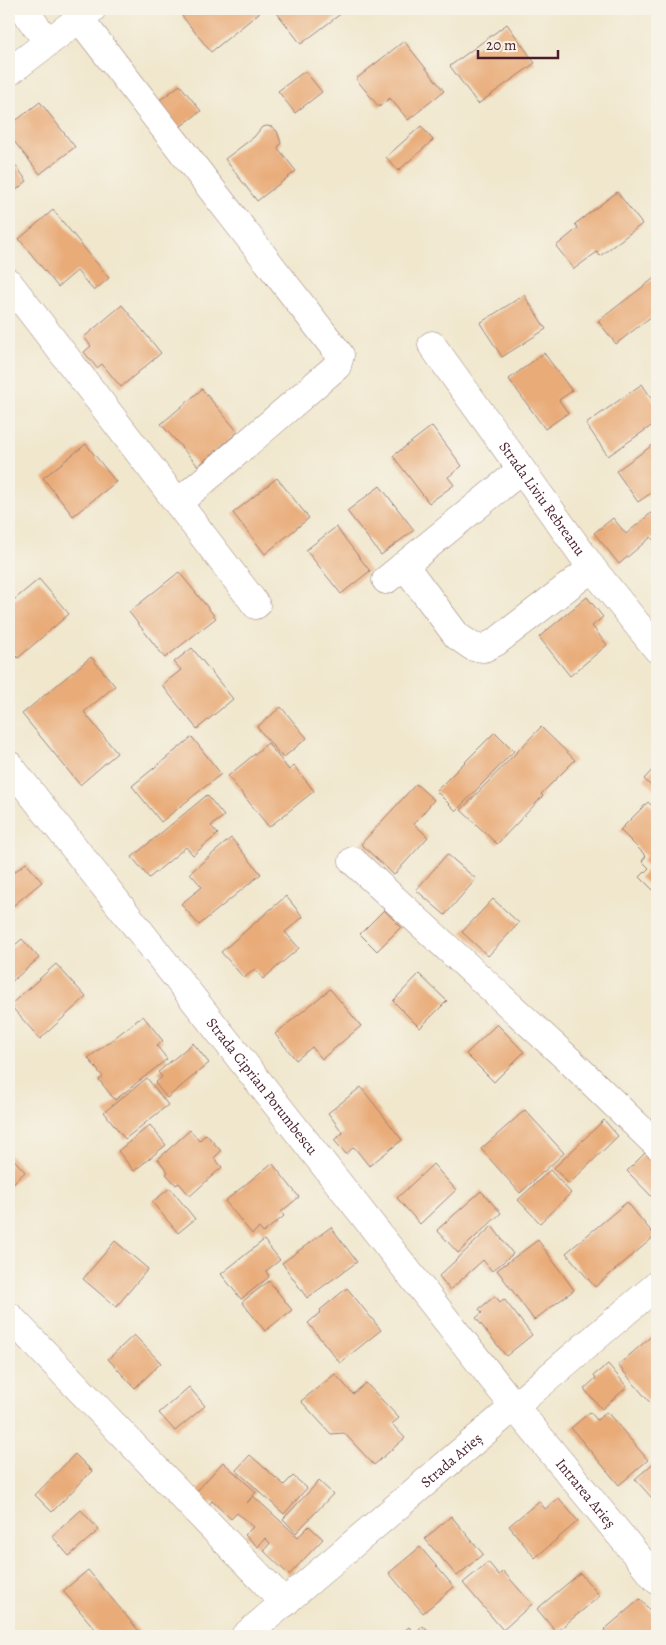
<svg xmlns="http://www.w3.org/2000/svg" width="666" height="1645" font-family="Alegreya,serif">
  <rect width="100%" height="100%" fill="#f7f3e8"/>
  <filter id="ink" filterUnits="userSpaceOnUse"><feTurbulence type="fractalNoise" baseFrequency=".02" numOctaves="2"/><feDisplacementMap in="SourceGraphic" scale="10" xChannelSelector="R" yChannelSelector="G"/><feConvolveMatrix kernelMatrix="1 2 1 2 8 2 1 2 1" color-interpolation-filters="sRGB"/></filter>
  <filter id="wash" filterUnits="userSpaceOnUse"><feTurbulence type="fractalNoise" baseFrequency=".0096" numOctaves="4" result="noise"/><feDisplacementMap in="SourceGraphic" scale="20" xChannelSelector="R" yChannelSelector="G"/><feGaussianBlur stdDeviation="1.12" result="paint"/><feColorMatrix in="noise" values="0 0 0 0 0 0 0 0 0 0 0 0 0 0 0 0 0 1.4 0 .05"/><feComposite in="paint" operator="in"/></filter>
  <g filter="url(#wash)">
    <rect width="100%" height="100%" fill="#f0e7cd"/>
    <g id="blocks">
      <g fill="#e9ac79">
        <polygon points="190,9 264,9 211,52 182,16"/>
        <polygon points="274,9 347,9 301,44"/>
        <polygon points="507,24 535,63 478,104 450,66"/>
        <polygon points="404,41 444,91 408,120 390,98 379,107 356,79"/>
        <polygon points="305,71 322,92 295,113 278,91"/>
        <polygon points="180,85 201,111 176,130 156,103"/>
        <polygon points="40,102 75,147 40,174 9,135 9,126"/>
        <polygon points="267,126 272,127 277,131 281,143 278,148 296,171 257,201 225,159 254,137 262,127"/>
        <polygon points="421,126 433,140 398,171 386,157"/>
        <polygon points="9,157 27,181 9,196"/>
        <polygon points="617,192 642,224 600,256 597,252 574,269 556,246 578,228 575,224"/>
        <polygon points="53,210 109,278 94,291 77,271 58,287 19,239"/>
        <polygon points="657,276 657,312 616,344 598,321"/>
        <polygon points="524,295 546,329 502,357 480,323"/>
        <polygon points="122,305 161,353 121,387 102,364 97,368 84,352 91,346 84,337"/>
        <polygon points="544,353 572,391 559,400 568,413 545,429 509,379"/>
        <polygon points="642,384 657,407 657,422 608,456 586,424"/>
        <polygon points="202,389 238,432 198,466 161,424"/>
        <polygon points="432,426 462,466 448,477 454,485 429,503 393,456"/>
        <polygon points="657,442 657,489 638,502 616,471"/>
        <polygon points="86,444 116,482 73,516 43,478"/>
        <polygon points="277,478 309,518 265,554 233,513"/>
        <polygon points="380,486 414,530 381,555 347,511"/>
        <polygon points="657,508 657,543 656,543 651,537 619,564 594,533 613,518 626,534"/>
        <polygon points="336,527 370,571 341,594 306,550"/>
        <polygon points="179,572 216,618 165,658 129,612"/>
        <polygon points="39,579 69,614 18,658 9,648 9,604"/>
        <polygon points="587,597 603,617 592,626 607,645 570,676 539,637"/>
        <polygon points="192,648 233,699 197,729 162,685 181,670 174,662"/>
        <polygon points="91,657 115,686 84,712 117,753 80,785 22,714"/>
        <polygon points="281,707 307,738 283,758 257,727"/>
        <polygon points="541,727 575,760 541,794 543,796 497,844 461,810"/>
        <polygon points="495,732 514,751 456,811 436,791"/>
        <polygon points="192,737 221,774 161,822 132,786"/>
        <polygon points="268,743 289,770 294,766 314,791 269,827 228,776"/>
        <polygon points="657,765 657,792 644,779"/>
        <polygon points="416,784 434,800 414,824 428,837 394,875 361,844"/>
        <polygon points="207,795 224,816 211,826 218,834 193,855 186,847 149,878 132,857"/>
        <polygon points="648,802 657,811 657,894 640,877 649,868 642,861 646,856 620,830"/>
        <polygon points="231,838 261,874 199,925 181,904 202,887 190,873"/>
        <polygon points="447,854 476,879 445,915 416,890"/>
        <polygon points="26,863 42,882 9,909 9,876"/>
        <polygon points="286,896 303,917 285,932 299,948 263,979 255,969 244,978 221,952"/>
        <polygon points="493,899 519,923 488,956 462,932"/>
        <polygon points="384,910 401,927 377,951 360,934"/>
        <polygon points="22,939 39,958 9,984 9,950"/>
        <polygon points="56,964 86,997 40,1039 10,1005"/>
        <polygon points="419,974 447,1001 420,1028 393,1001"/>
        <polygon points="330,989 361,1026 322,1059 312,1047 296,1060 275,1034"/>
        <polygon points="143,1016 163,1041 157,1046 167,1059 115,1100 99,1080 103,1077 88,1058"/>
        <polygon points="497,1024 524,1052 494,1082 466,1054"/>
        <polygon points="193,1043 209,1063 167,1098 155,1083 162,1077 158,1072"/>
        <polygon points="147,1078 168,1105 125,1139 104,1112"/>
        <polygon points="361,1087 402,1140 369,1166 354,1147 346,1154 334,1140 343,1133 328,1113"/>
        <polygon points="525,1110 564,1153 520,1193 481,1149"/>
        <polygon points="604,1120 618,1136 569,1184 554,1168"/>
        <polygon points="150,1125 166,1145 134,1171 118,1151"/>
        <polygon points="190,1130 199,1141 206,1134 221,1151 214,1158 222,1167 190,1196 179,1183 176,1185 166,1174 168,1172 158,1159"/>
        <polygon points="646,1152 657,1163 657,1202 627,1171"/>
        <polygon points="9,1154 25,1172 9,1187"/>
        <polygon points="272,1163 299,1197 281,1212 284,1216 263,1233 259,1228 252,1234 225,1201"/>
        <polygon points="433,1164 456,1190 420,1224 397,1198"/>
        <polygon points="550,1170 571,1193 540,1223 518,1200"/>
        <polygon points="170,1188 195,1219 178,1233 152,1202"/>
        <polygon points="481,1191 501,1213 458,1253 437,1230"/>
        <polygon points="627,1202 655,1236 595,1287 566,1253"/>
        <polygon points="492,1226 513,1254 492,1271 483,1260 450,1290 439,1276"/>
        <polygon points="331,1227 357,1262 307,1298 282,1263"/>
        <polygon points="264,1240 280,1260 266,1271 269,1277 241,1299 221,1274"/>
        <polygon points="538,1240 574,1290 534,1320 497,1270"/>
        <polygon points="115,1241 148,1269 116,1307 83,1279"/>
        <polygon points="269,1281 292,1310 265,1331 242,1302"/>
        <polygon points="347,1288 381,1330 340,1363 308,1323 321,1312 320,1310"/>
        <polygon points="495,1296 500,1302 504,1299 532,1335 506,1356 476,1318 482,1313 479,1309"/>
        <polygon points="654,1334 657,1338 657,1401 652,1405 618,1365"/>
        <polygon points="134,1335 161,1363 135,1388 108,1359"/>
        <polygon points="608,1364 627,1387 602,1409 584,1389 596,1378 594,1375"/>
        <polygon points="335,1374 353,1394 366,1383 399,1418 392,1424 405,1438 374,1465 344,1433 331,1434 301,1401"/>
        <polygon points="189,1387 205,1406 175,1431 159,1413"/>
        <polygon points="590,1412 597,1420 607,1412 648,1460 619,1485 571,1428"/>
        <polygon points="75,1454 92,1471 52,1512 35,1495"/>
        <polygon points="250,1455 284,1485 293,1476 307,1488 284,1514 236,1470"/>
        <polygon points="657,1460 657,1494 652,1498 635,1479"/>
        <polygon points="223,1462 256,1492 247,1503 253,1496 298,1537 309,1526 323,1539 289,1575 264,1551 270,1543 265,1538 258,1547 245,1535 253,1527 237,1513 231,1519 212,1501 209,1505 196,1492"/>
        <polygon points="319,1481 333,1494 296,1533 283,1519"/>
        <polygon points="559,1498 578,1521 535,1558 509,1526 539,1501 545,1509"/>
        <polygon points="81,1510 99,1530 69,1556 52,1536"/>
        <polygon points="451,1516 483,1554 457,1576 425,1539"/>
        <polygon points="420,1547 454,1587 423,1613 389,1573"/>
        <polygon points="488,1562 499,1575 503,1571 532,1604 503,1630 463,1583"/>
        <polygon points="88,1570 143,1636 101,1636 63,1591"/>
        <polygon points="580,1573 600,1596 556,1632 537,1609"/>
        <polygon points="640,1599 657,1618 657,1636 609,1636 604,1630"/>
        <polygon points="423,1626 432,1636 398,1636 409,1627 415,1634"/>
      </g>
    </g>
  </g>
  <g filter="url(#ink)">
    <use href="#blocks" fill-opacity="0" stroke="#9d837c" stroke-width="1"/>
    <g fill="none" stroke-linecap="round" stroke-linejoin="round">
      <defs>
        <g id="minor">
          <polyline points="23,9 48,42"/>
          <polyline points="79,18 340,355 337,366 178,503"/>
          <polyline points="9,72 92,9"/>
          <polyline points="9,283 256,605"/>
          <path id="s1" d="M 432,345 L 592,568 L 657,649"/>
          <polyline points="404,565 457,636 473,647 484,648 496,642 592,568"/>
          <polyline points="386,580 521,470"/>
          <path id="s2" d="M 9,765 L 514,1406 L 657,1580"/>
          <polyline points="353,861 568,1059 657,1145"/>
          <polyline points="9,1316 285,1603"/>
          <path id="s3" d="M 245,1636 L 657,1285"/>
        </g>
      </defs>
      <use href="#minor" stroke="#9d837c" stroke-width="29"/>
      <use href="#minor" stroke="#fff" stroke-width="28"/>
    </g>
  </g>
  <g text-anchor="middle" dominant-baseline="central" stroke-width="4" stroke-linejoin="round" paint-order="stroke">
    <g font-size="15" fill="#4a1f2b" stroke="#f7f3e8">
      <text stroke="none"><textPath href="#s1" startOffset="189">Strada Liviu Rebreanu</textPath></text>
      <text stroke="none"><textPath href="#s2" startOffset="409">Strada Ciprian Porumbescu</textPath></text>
      <text stroke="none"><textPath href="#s3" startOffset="271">Strada Arieș</textPath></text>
      <text stroke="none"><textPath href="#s2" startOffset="929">Intrarea Arieș</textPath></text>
    </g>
  </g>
  <rect width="666" height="1645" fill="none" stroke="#f7f3e8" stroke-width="30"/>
  <path d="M478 50v8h80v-8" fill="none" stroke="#4a1f2b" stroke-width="2.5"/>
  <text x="486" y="50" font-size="15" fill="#4a1f2b" stroke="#f7f3e8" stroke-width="4" paint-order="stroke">20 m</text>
</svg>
